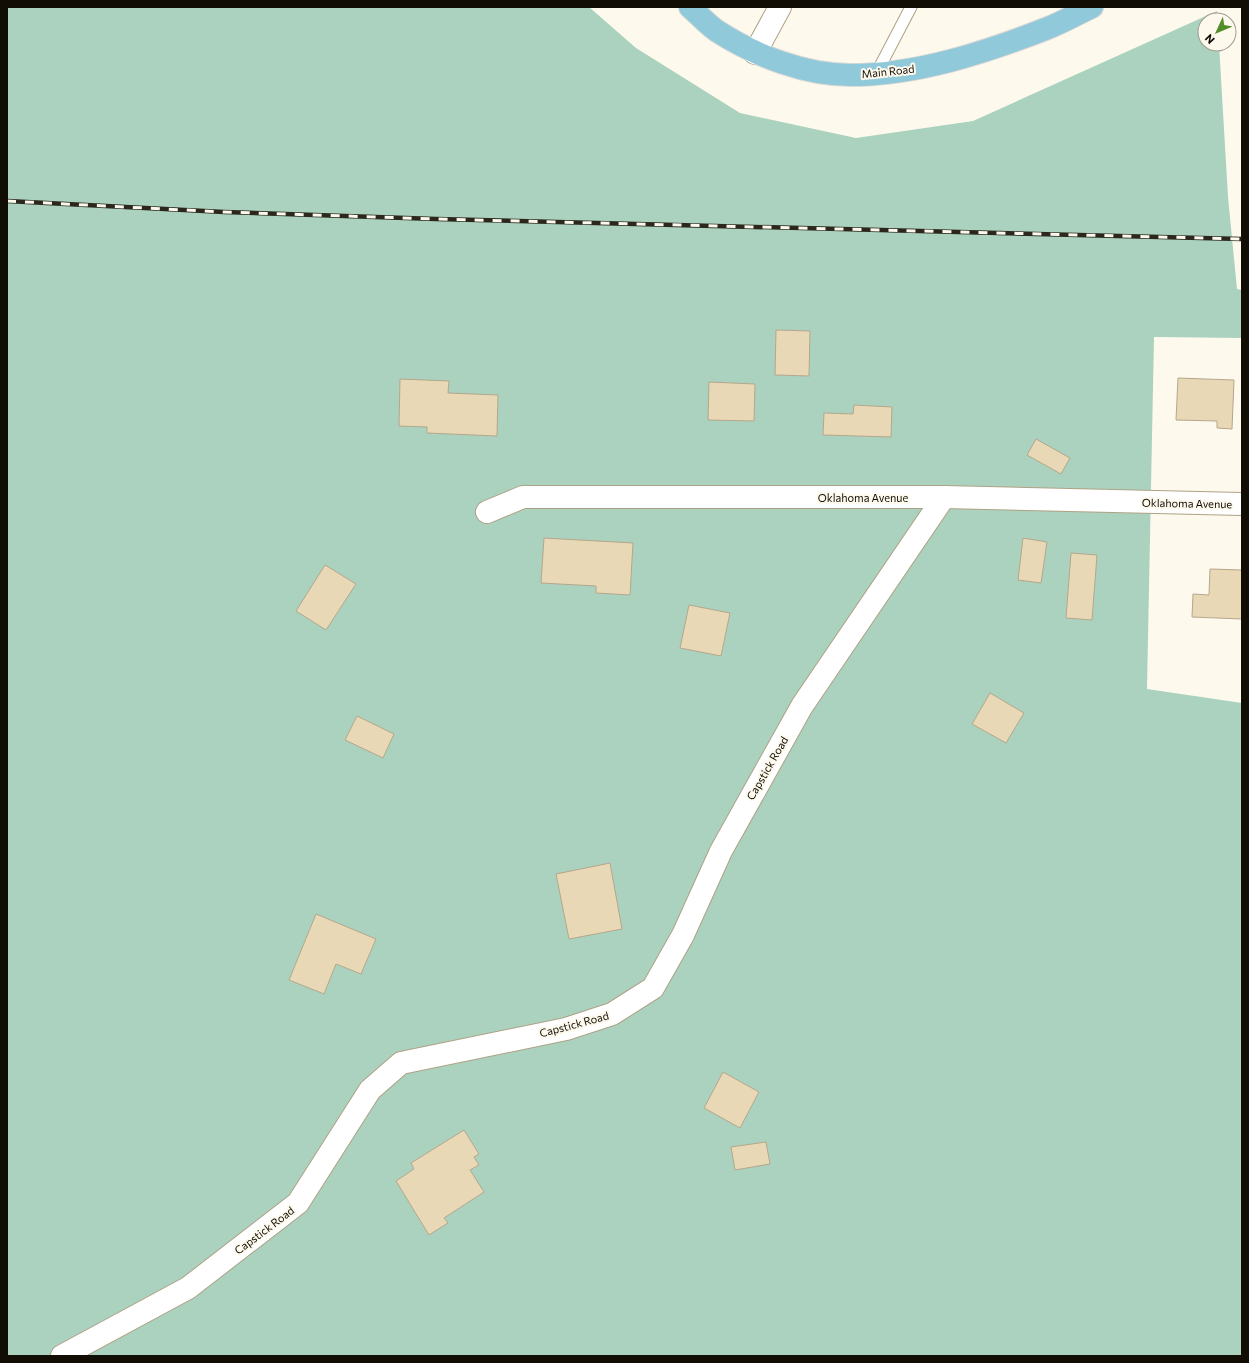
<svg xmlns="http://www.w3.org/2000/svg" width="1249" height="1363" font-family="Commissioner,sans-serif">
  <rect width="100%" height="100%" fill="#fef9ed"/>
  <polygon fill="#abd2be" points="7,7 589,7 636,48 740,113 856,138 973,121 1217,11 1217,20 1205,20 1205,44 1219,44 1228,197 1237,289 1242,290 1242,338 1154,337 1147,689 1242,703 1242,1356 7,1356"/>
  <g fill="#e8d8b5" stroke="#b4a78c">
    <polygon points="776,330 810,331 809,376 775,375"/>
    <polygon points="1178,378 1234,380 1232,429 1217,428 1217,421 1176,420"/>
    <polygon points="400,379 449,381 448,393 498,395 497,436 427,433 427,427 399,426"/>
    <polygon points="709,382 755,384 754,421 708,420"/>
    <polygon points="854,405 892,407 891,437 823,435 824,413 853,414"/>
    <polygon points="1036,439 1070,458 1061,474 1027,455"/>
    <polygon points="544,538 633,543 630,595 596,593 596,586 541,583"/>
    <polygon points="1023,538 1047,542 1041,583 1018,580"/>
    <polygon points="1071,553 1097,555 1092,620 1066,618"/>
    <polygon points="325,565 356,584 326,630 296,611"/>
    <polygon points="1210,569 1242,570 1242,619 1192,617 1193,594 1209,595"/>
    <polygon points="689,605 730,613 721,656 680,648"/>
    <polygon points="990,693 1024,713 1006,743 972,724"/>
    <polygon points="357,716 394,734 383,758 345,740"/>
    <polygon points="610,863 622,929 569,939 556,874"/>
    <polygon points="316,914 376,939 361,974 336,964 324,994 289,980"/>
    <polygon points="723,1072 759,1092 740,1128 704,1108"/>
    <polygon points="464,1130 479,1154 474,1157 479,1165 470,1170 484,1192 444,1218 448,1223 429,1235 396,1181 414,1169 411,1163"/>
    <polygon points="766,1142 770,1164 735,1170 731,1147"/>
  </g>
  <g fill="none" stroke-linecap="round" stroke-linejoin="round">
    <defs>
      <polyline id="lane" points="876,74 911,7"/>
      <g id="street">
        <polyline points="755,53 780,7"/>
        <polyline points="487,512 523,497 944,497 1242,504"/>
        <polyline points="62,1356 188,1288 298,1203 370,1090 401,1063 566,1029 612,1014 653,988 683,935 721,851 802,706 944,497"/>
      </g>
      <path id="primary" d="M 690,7 C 699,15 708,25 717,31 C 756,56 805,75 851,75 C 917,75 987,52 1048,28 C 1063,22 1077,14 1092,7"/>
    </defs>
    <use href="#lane" stroke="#aea286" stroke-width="13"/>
    <use href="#street" stroke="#aea286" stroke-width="24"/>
    <use href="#primary" stroke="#d9d8d7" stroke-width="24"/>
    <use href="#lane" stroke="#fff" stroke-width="11"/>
    <use href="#street" stroke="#fff" stroke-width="22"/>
    <use href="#primary" stroke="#90c9d9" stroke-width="22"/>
    <defs>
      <polyline id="rail" points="7,201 224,212 436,219 1242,239"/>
    </defs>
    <use href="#rail" stroke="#2b271e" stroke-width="4.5"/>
    <use href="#rail" stroke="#fef9ed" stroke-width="3" stroke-dasharray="9" stroke-linecap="butt"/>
  </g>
  <g text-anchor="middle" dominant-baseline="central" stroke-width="4" stroke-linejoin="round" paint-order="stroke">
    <g font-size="11" fill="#110d04" stroke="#fef9ed">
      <text transform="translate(888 71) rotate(-6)">Main Road</text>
      <text x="863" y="497">Oklahoma Avenue</text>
      <text transform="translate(1187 503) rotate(1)">Oklahoma Avenue</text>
      <text transform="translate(767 768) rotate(-60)">Capstick Road</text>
      <text transform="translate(574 1024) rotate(-15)">Capstick Road</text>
      <text transform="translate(264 1230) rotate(-37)">Capstick Road</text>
    </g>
  </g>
  <rect width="1249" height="1363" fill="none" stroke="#110d04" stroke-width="16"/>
  <g transform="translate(1217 32) rotate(226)"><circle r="19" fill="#fef9ed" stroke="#9f9b90"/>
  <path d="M0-3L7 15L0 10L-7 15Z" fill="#548e2b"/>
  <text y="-6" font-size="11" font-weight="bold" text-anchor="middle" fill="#110d04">N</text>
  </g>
</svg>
